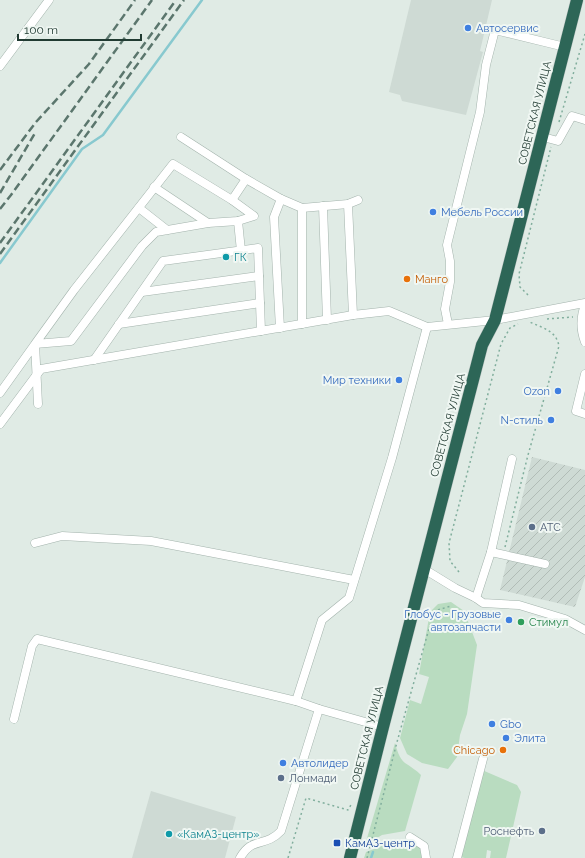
<svg xmlns="http://www.w3.org/2000/svg" width="585" height="858" font-family="Raleway,sans-serif">
  <defs>
    <pattern id="industrial-furrows" width="10" height="10" patternUnits="userSpaceOnUse"><rect width="10" height="10" fill="#cedad4"/><path d="M-1 1l2-2M0 10L10 0M9 11l2-2" fill="none" stroke="#b1bcb6"/></pattern>
  </defs>
  <rect width="100%" height="100%" fill="#e0ebe5"/>
  <g fill="#cedad4">
    <polygon points="411,0 492,0 480,51 483,52 466,115 402,101 400,95 389,92"/>
    <polygon points="151,791 236,817 225,858 132,858"/>
  </g>
  <polygon fill="url(#industrial-furrows)" points="532,457 585,470 585,577 575,607 500,590"/>
  <g fill="#b9dcc0">
    <polygon points="451,602 464,611 477,645 467,714 460,735 457,757 448,769 422,763 407,754 400,738 410,700 421,704 429,677 419,674 430,612 438,604"/>
    <path d="M 395,743 C 397,750 399,758 405,763 C 411,767 416,770 421,775 L 405,831 L 382,835 L 365,845 Z"/>
    <polygon points="482,770 517,785 521,792 506,858 490,858 491,851 487,850 486,858 465,858 460,857"/>
    <polygon points="398,840 420,847 423,858 364,858 366,852"/>
  </g>
  <g fill="none" stroke-linecap="round" stroke-linejoin="round">
    <g stroke="#88c9cf" stroke-width="2.5">
      <polyline points="0,263 82,149 103,135 202,0"/>
      <polyline points="371,858 373,852"/>
    </g>
    <defs>
      <g id="minor">
        <polyline points="0,66 49,0"/>
        <polyline points="181,137 246,179 281,199 302,208 348,204 358,200"/>
        <polyline points="543,137 558,141 572,116 585,120"/>
        <polyline points="154,187 208,223"/>
        <polyline points="232,200 246,179"/>
        <polyline points="348,204 353,315"/>
        <polyline points="323,206 327,320"/>
        <polyline points="139,208 167,230"/>
        <polyline points="238,221 241,251"/>
        <polyline points="142,292 259,276"/>
        <path d="M 585,305 C 580,318 580,329 585,342"/>
        <polyline points="119,324 260,303"/>
        <polyline points="302,324 302,208"/>
        <polyline points="448,324 445,309 450,282 450,261 447,245 480,112 486,65 495,30 565,47"/>
        <polyline points="280,328 274,217 281,199"/>
        <polyline points="94,360 163,261 258,248 261,331"/>
        <polyline points="585,374 576,411 585,414"/>
        <polyline points="0,393 35,344 71,341 142,246 156,232 208,223 238,221 254,216 232,200 173,164 74,290 35,344 38,404"/>
        <polyline points="0,424 41,369 353,315 389,311 427,327"/>
        <polyline points="35,543 62,536 151,541 354,580"/>
        <polyline points="491,552 545,564"/>
        <polyline points="424,569 455,588 476,598 483,603 519,605 565,619 585,630"/>
        <polyline points="476,598 491,552 512,459"/>
        <polyline points="14,719 32,646 37,639 296,701"/>
        <polyline points="383,727 319,709 296,701 322,620 349,598 392,458 427,327 495,320 585,303"/>
        <polyline points="410,837 424,846 426,858"/>
        <path d="M 240,858 C 252,836 265,848 281,831 L 319,709"/>
        <polyline points="457,858 483,759"/>
      </g>
      <polyline id="highway" points="350,858 383,727 482,345 495,320 577,0"/>
    </defs>
    <use href="#minor" stroke="#a3b3ac" stroke-width="9"/>
    <use href="#highway" stroke="#c1c8c6" stroke-width="13"/>
    <g stroke="#81ae9d" stroke-width="1.5" stroke-dasharray="2 3" stroke-linecap="butt">
      <polyline points="559,122 585,34"/>
      <polyline points="528,295 520,287 519,274 551,147"/>
      <polyline points="547,319 573,317"/>
      <path d="M 505,547 L 528,455 L 559,346 C 556,330 542,328 530,322"/>
      <polyline points="459,572 450,561 449,543 501,344 510,328 518,324"/>
      <polyline points="288,858 306,798 348,810 352,803"/>
      <polyline points="367,858 397,742 434,611 451,606"/>
    </g>
    <use href="#minor" stroke="#fff" stroke-width="8"/>
    <use href="#highway" stroke="#2d6657" stroke-width="12"/>
    <g stroke="#5b766d" stroke-width="2.5" stroke-dasharray="8 4" stroke-linecap="butt">
      <polyline points="0,170 36,122 89,64 135,0"/>
      <polyline points="0,193 35,133"/>
      <polyline points="0,209 11,195 152,0"/>
      <polyline points="0,243 176,0"/>
      <polyline points="0,254 184,0"/>
    </g>
  </g>
  <g fill="#3f7fe0" stroke="#f0f7f3" stroke-width="1.5">
    <circle cx="468" cy="28" r="4"/>
    <circle cx="433" cy="212" r="4"/>
    <circle cx="399" cy="380" r="4"/>
    <circle cx="558" cy="391" r="4"/>
    <circle cx="551" cy="420" r="4"/>
    <circle cx="509" cy="620" r="4"/>
    <circle cx="492" cy="724" r="4"/>
    <circle cx="506" cy="738" r="4"/>
    <circle cx="283" cy="763" r="4"/>
  </g>
  <g fill="#0f9aa8" stroke="#f0f7f3" stroke-width="1.5">
    <circle cx="226" cy="257" r="4"/>
    <circle cx="169" cy="834" r="4"/>
  </g>
  <g fill="#e8710a" stroke="#f0f7f3" stroke-width="1.5">
    <circle cx="407" cy="279" r="4"/>
    <circle cx="503" cy="750" r="4"/>
  </g>
  <g fill="#5c6f8a" stroke="#f0f7f3" stroke-width="1.5">
    <circle cx="532" cy="527" r="4"/>
    <circle cx="281" cy="778" r="4"/>
    <circle cx="542" cy="831" r="4"/>
  </g>
  <circle fill="#2e9e5b" stroke="#f0f7f3" stroke-width="1.5" cx="521" cy="622" r="4"/>
  <rect fill="#1a4fb4" stroke="#f0f7f3" stroke-width="1.5" x="333" y="839" width="8" height="8" rx="2"/>
  <g text-anchor="middle" dominant-baseline="central" stroke-width="4" stroke-linejoin="round" paint-order="stroke">
    <g font-size="11" fill="#366cbe" stroke="#f0f7f3" text-anchor="start">
      <text x="476" y="28">Автосервис</text>
      <text x="441" y="212">Мебель России</text>
      <text x="391" y="380" text-anchor="end">Мир техники</text>
      <text x="550" y="391" text-anchor="end">Ozon</text>
      <text x="543" y="420" text-anchor="end">N-стиль</text>
      <text x="501" y="614" text-anchor="end">Глобус - Грузовые<tspan x="501" dy="13">автозапчасти</tspan></text>
      <text x="500" y="724">Gbo</text>
      <text x="514" y="738">Элита</text>
      <text x="291" y="763">Автолидер</text>
    </g>
    <g font-size="11" fill="#213b32" stroke="#f0f7f3">
      <text transform="translate(535 113) rotate(-76)">СОВЕТСКАЯ УЛИЦА</text>
      <text transform="translate(448 425) rotate(-75)">СОВЕТСКАЯ УЛИЦА</text>
      <text transform="translate(367 738) rotate(-76)">СОВЕТСКАЯ УЛИЦА</text>
    </g>
    <g font-size="11" fill="#0d838f" stroke="#f0f7f3" text-anchor="start">
      <text x="234" y="257">ГК</text>
      <text x="177" y="834">«КамАЗ-центр»</text>
    </g>
    <g font-size="11" fill="#c56008" stroke="#f0f7f3" text-anchor="start">
      <text x="415" y="279">Манго</text>
      <text x="495" y="750" text-anchor="end">Chicago</text>
    </g>
    <g font-size="11" fill="#4e5e75" stroke="#f0f7f3" text-anchor="start">
      <text x="540" y="527">АТС</text>
      <text x="289" y="778">Лонмади</text>
      <text x="534" y="831" text-anchor="end">Роснефть</text>
    </g>
    <g font-size="11" fill="#27864d" stroke="#f0f7f3" text-anchor="start">
      <text x="529" y="622">Стимул</text>
    </g>
    <g font-size="11" fill="#164399" stroke="#f0f7f3" text-anchor="start">
      <text x="345" y="843">КамАЗ-центр</text>
    </g>
  </g>
  <path d="M18 34v6h123v-6" fill="none" stroke="#213b32" stroke-width="2"/>
  <text x="24" y="34" font-size="12" fill="#213b32" stroke="#f0f7f3" stroke-width="3" paint-order="stroke">100 m</text>
</svg>
